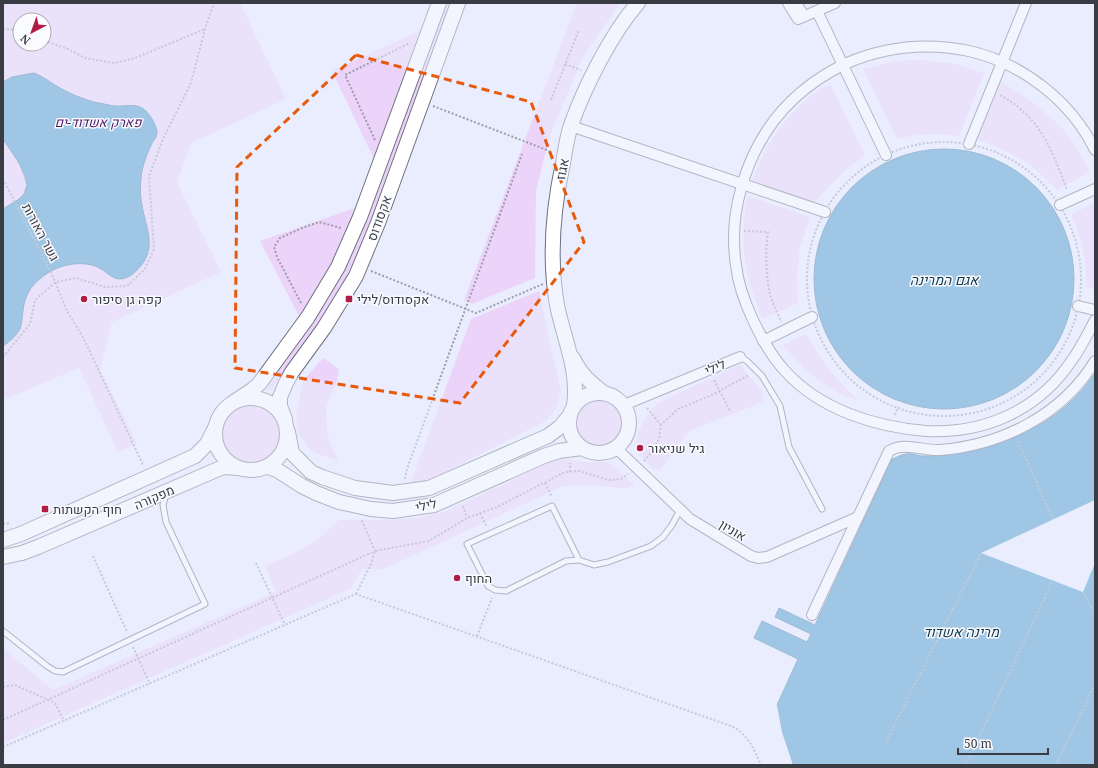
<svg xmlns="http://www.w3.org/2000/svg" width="1098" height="768" font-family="'Noto Serif',Heebo,serif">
  <rect width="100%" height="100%" fill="#e9edfe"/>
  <g fill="#ecd3f9" fill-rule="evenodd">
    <path d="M 3,3 L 240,3 L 286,99 L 191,143 L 177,182 L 221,272 L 112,322 L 100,370 L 137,443 L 118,452 L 79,368 L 3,400 ZM 20,20 L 44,20 L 44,44 L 20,44 Z"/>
    <polygon points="443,3 457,3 390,187 354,265 338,295 287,369 270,391 264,388 311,319"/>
    <polygon points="577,3 620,3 582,59 549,138 536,191 535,278 472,304 464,300"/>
    <polygon points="424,29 375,161 332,71"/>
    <path d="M 921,60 L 955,64 L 984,73 L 959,136 C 936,133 920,133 897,139 L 863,69 L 895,61 Z"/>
    <path d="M 999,81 C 1028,97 1056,117 1075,145 C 1080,154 1085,163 1090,172 L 1057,190 C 1049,183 1042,175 1034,168 C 1017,155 996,146 976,139 Z"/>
    <path d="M 830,84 L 865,155 C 845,169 830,184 814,203 L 752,181 C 764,148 784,117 812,95 C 818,91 824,87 830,84 Z"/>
    <path d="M 747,196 L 810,217 L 800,247 L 797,275 L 798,303 L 762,319 C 754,297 746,275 744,252 C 742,234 745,215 747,196 Z"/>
    <path d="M 1095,203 L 1095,284 L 1094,289 L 1087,287 C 1086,259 1083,240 1071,214 Z"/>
    <polygon points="355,208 337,260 300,318 260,241"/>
    <polygon points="539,291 561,392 555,410 546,421 530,429 427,481 410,485 471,319"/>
    <path d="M 806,334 C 820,358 837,383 860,401 C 824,390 807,372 783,345 Z"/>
    <polygon points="323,358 339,369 336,384 326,408 327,434 338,461 311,451 299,434 296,415 303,381"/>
    <path d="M 741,364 L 745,372 L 763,391 L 763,402 L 689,431 L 659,472 C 653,467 644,462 640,456 C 629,438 646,416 658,403 Z"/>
    <circle cx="599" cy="423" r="25"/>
    <circle cx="251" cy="434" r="30"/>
    <path d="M 564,459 L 588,462 L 603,462 L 611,464 L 635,486 C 625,490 615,487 604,486 C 591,485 577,485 563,486 L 384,569 L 362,569 L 350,589 L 3,743 L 3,683 L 6,681 L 3,676 L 3,648 L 53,690 L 276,592 L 265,566 L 291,555 L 315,542 L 339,520 L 388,520 L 418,518 L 446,511 L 555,460 Z"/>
  </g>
  <g fill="#4599c7" stroke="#427d9f">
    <path d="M 34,73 C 42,76 47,80 55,85 C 68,93 84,100 99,103 C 104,104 109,105 114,106 C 125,107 137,102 146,111 C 151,116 157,126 157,133 C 157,137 154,140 152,143 C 147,154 142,166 141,178 C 140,187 140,196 142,205 C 145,225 156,244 143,263 C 139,268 135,273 130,276 C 113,285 109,271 95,266 C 76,260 55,266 41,278 C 30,286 24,298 23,311 C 22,317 22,324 20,329 C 16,336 9,342 3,346 L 3,209 L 19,199 L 24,194 L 27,185 L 25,177 L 19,163 L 3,139 L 3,82 L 12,77 Z"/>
    <circle cx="944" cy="279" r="130"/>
    <path d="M 1095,373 L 1095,765 L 793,765 L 782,732 L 777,705 L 798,659 L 754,638 L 762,621 L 807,642 L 811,634 L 775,617 L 779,608 L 815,625 L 892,459 C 896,458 902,454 906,454 C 911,453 916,455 921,456 C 929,456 937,456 945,455 C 1003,449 1062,423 1095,373 Z"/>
  </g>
  <g fill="#e9edfe">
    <polygon points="1095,500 1095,563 1083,592 981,553"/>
    <polygon points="777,705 782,732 793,765 791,765 780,732 775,706"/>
  </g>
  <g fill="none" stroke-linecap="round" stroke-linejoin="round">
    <defs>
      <g id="lane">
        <polyline points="740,357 747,361 762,376 780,406 789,447 822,509"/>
        <polyline points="579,560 552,506 467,544 488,586 495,590 506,591 566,561 579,560 594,565 608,562 651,546 663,537 672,525 680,510"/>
        <polyline points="3,631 47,666 55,671 63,672 205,604 166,522 163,505 166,494"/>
      </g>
      <g id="street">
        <polyline points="788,3 798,19 835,3"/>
        <polyline points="796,3 804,16"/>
        <polyline points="817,11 886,155"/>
        <polyline points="571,126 825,212"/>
        <polyline points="969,144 1026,3"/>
        <path d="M 1095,150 C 1071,101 1022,63 969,51 C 926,42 887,46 847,63 C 792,89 757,130 741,189 C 734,214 732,239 736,265 C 738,284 745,303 753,320 C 762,339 771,356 786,372 C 821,410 876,427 926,431 C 985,434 1039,410 1072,360 C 1081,348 1088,333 1095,320"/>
        <polyline points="1060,205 1095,189"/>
        <polyline points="1078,306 1095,310"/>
        <polyline points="763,341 812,317"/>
        <polyline points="624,405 740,357"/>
        <polyline points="616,448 690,519 751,556 758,558 767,557 858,517"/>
        <path d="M 812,615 L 889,451 C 893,449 897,447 901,447 C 911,445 928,451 940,450 C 1002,445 1062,415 1095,361"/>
      </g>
      <g id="secondary">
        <path d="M 573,358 C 580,374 591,383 604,393"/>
        <circle cx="599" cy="423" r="30"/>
        <circle cx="251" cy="434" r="36"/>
        <polyline points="234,402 252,390 259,384 308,317 338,267 360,217 439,3"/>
        <path d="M 574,406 C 579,369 564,340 557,305 C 549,259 553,209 563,163 C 565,151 567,137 571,125 C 585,86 611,34 638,3"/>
        <polyline points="285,419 280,406 280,397 286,383 292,372 324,328 356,276 378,223 458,3"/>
        <polyline points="288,432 292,453 311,472 322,477 355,488 393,493 429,488 548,436 560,427 570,415"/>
        <polyline points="268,467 277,470 302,486 316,493 339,502 371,509 393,511 434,505 544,456 559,451 582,448"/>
        <polyline points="3,540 21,534 195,456 207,444 215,428"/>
        <polyline points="3,557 22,553 38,547 223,467 238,468"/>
      </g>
    </defs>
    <use href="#lane" stroke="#6d717f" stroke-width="7"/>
    <use href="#street" stroke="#6d717f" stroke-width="12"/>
    <use href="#secondary" stroke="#6d717f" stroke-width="16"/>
    <g stroke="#9b9eaa" stroke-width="2" stroke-dasharray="2 2" stroke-linecap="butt">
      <polyline points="3,29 20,30"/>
      <polyline points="44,41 68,49 85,58 114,63 135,58 205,29"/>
      <polyline points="565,64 581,70"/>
      <path d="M 1000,95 C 1041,118 1051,148 1067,190"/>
      <polyline points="551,100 579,30"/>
      <polyline points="433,106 552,152"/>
      <polyline points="375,140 345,75 410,43"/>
      <circle cx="944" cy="279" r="137"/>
      <polyline points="3,179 51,272 67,311 84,339 143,465"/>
      <path d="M 744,231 L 768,232 C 765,253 766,278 771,298 C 774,306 778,314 781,322"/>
      <polyline points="371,271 476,313 543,284"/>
      <polyline points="301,303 277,257 274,247 280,238 302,228 319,222 341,228"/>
      <polyline points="3,357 30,324 35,300 56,282 76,278 105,287 127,286 145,269 154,249 149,176 163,139 191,83 205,29 214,3"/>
      <polyline points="714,380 730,411"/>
      <polyline points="647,408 661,425"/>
      <polyline points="895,415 898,407"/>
      <polyline points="1018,441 1053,519"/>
      <polyline points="644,461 651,453 659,439 661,425 678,409 710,396 749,375"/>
      <polyline points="570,472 570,463"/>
      <polyline points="249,474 259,475"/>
      <polyline points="405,479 407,469 522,154"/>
      <polyline points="545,483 552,497"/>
      <polyline points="463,506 467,518"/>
      <polyline points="480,513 487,527"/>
      <polyline points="3,524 10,523"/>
      <polyline points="93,556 127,632"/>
      <polyline points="256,563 285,625"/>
      <polyline points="1083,592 1095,615"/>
      <polyline points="356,594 371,564 375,551 429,541 467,518 497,507 565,472 579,471 609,480 621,479 628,474"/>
      <polyline points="477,636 492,598"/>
      <polyline points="133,647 150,684"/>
      <polyline points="3,687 15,685 55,703 64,721"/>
      <polyline points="3,720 375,551 362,521 361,520"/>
      <polyline points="886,742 981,553"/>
      <path d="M 3,747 L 356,594 L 731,726 C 747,733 754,749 761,765"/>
      <polyline points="966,765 1053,580"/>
      <polyline points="1056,765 1095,684"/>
    </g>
    <use href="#lane" stroke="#fff" stroke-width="5"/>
    <use href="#street" stroke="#fff" stroke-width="10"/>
    <use href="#secondary" stroke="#fff" stroke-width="14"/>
  </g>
  <path d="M0 0H1098V768H0ZM 356,55 L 531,102 L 584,242 L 460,403 L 235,368 L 237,167 Z" fill="#e9edfe" fill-opacity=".55" fill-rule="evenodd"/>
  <path fill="none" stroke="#e8590c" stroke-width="3" stroke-dasharray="8 5" stroke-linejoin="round" d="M 356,55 L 531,102 L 584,242 L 460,403 L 235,368 L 237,167 Z"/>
  <g fill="#af1c45" stroke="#fafbff" stroke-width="1.5">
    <circle cx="84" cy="299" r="4"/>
    <rect x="345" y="295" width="8" height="8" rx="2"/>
    <circle cx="640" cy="448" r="4"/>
    <rect x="41" y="505" width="8" height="8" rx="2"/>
    <circle cx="457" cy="578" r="4"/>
  </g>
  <g text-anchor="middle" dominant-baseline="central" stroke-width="3" stroke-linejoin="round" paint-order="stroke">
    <g font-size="13" font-style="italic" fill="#4e1465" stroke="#fafbff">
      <text x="98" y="122">פארק אשדוד-ים</text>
    </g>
    <g font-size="13" fill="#3a3c43" stroke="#fafbff">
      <text transform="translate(562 169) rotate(-79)">אגוז</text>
      <text transform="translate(379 218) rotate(-70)">אקסודוס</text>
      <text transform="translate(41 232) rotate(62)">גשר האורות</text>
      <text transform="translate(715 367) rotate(-23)">לילי</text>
      <text transform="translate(154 497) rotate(-23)">מפקורה</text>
      <text transform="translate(426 505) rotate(-13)">לילי</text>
      <text transform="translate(733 530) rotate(31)">אוניון</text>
    </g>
    <g font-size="13" fill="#3a3c43" stroke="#fafbff" text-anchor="start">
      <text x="92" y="299">קפה גן סיפור</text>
      <text x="357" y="299">אקסודוס/לילי</text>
      <text x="648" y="448">גיל שניאור</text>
      <text x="53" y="509">חוף הקשתות</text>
      <text x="465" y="578">החוף</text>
    </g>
    <g font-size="14" font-style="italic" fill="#13384c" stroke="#fafbff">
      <text x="944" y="279">אגם המרינה</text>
      <text x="961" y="631">מרינה אשדוד</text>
    </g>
  </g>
  <rect width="1098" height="768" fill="none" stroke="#3a3c43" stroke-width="8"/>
  <g transform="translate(32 32) rotate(221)"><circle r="19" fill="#fafbff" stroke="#adafb4"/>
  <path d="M0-3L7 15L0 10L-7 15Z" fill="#af1c45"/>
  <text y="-6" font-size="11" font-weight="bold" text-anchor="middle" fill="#3a3c43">N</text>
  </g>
  <path d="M958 748v6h90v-6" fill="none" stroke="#3a3c43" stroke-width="2"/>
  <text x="964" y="748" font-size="12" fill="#3a3c43" stroke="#fafbff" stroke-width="3" paint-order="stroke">50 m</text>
</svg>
